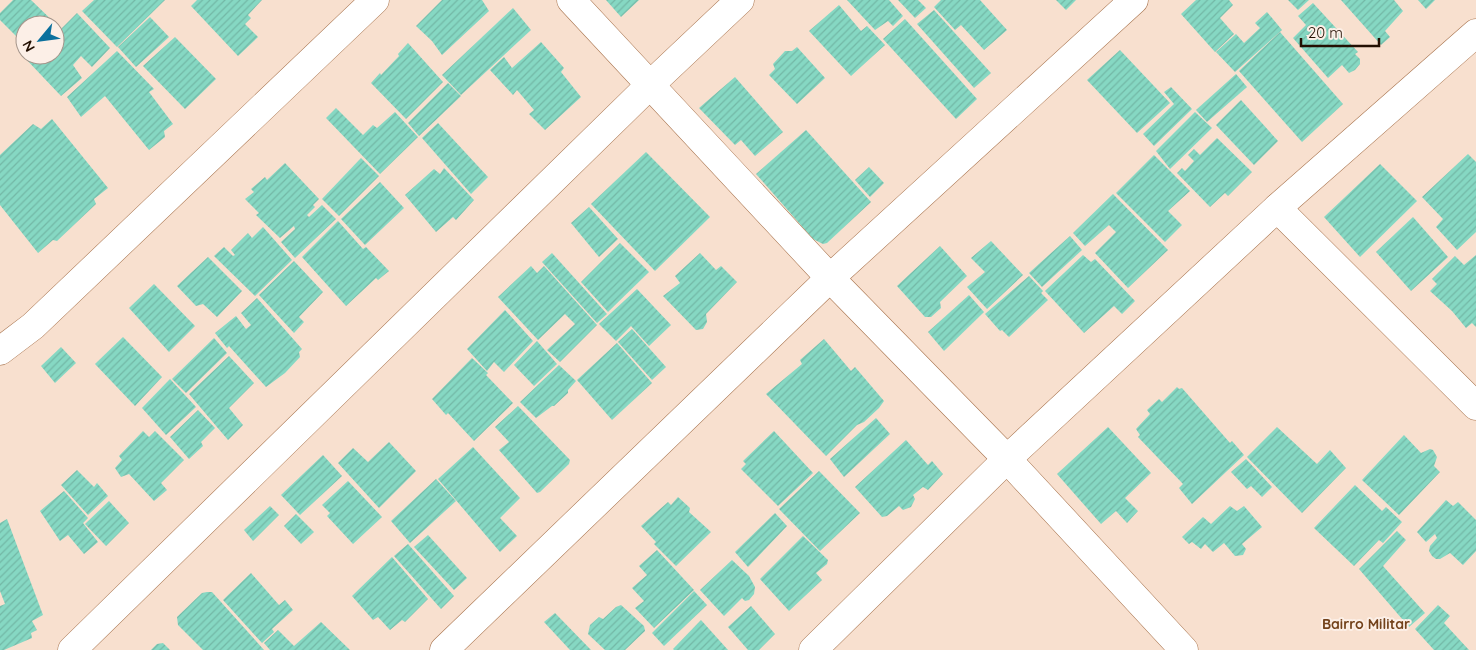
<svg xmlns="http://www.w3.org/2000/svg" width="1476" height="650" font-family="Quicksand,sans-serif">
  <defs>
    <pattern id="building-hatch" width="6" height="6" patternUnits="userSpaceOnUse" patternTransform="scale(1.25)"><rect width="6" height="6" fill="#86d8c3"/><path d="M-1 1l2-2M0 6l6-6M5 7l2-2" fill="none" stroke="#73b8a6"/></pattern>
  </defs>
  <rect width="100%" height="100%" fill="#f8e0cf"/>
  <g fill="url(#building-hatch)">
    <polygon points="13,0 31,0 61,29 77,13 110,48 92,67 81,56 73,65 82,78 61,96 24,57 27,55 55,55 55,25 25,25 25,45 0,20 0,13"/>
    <polygon points="94,0 165,0 117,47 82,11"/>
    <polygon points="197,0 262,0 248,15 251,18 245,24 258,37 238,56 191,6"/>
    <polygon points="442,0 482,0 489,11 442,55 432,41 416,26"/>
    <polygon points="606,0 639,0 621,17"/>
    <polygon points="847,0 889,0 903,16 893,26 888,21 875,30"/>
    <polygon points="898,0 918,0 926,8 915,18"/>
    <polygon points="941,0 980,0 1007,30 984,50 961,25 955,30 934,7"/>
    <polygon points="1056,0 1076,0 1066,10"/>
    <polygon points="1196,0 1229,0 1233,5 1220,18 1234,34 1215,52 1181,14"/>
    <polygon points="1288,0 1309,0 1298,10"/>
    <polygon points="1341,0 1394,0 1403,11 1385,31 1390,37 1381,45"/>
    <polygon points="1418,0 1435,0 1426,9"/>
    <polygon points="1313,3 1358,52 1355,54 1360,59 1360,64 1355,70 1349,73 1342,65 1328,78 1293,38 1306,25 1298,16"/>
    <polygon points="839,5 861,31 867,26 885,45 851,76 809,31"/>
    <polygon points="513,8 531,30 461,95 442,75"/>
    <polygon points="934,10 991,73 974,88 917,24"/>
    <polygon points="1267,12 1282,30 1235,72 1216,52 1236,34 1244,43 1260,28 1255,23"/>
    <polygon points="150,17 169,37 136,67 118,47"/>
    <polygon points="905,19 977,99 956,119 883,39"/>
    <polygon points="1280,32 1343,104 1302,142 1239,71"/>
    <polygon points="175,37 216,79 185,109 143,66"/>
    <polygon points="541,42 564,68 561,72 581,97 545,130 529,114 534,110 517,90 513,95 490,70 504,57 512,68"/>
    <polygon points="408,43 443,82 406,119 371,83 380,73 381,75 399,56 398,54"/>
    <polygon points="797,47 825,78 797,104 769,75 775,69 773,64 785,51 792,51"/>
    <polygon points="1120,50 1170,103 1137,133 1087,80"/>
    <polygon points="117,51 154,89 149,92 173,124 164,131 165,137 149,150 105,96 81,117 67,97"/>
    <polygon points="1236,74 1247,87 1207,122 1196,110"/>
    <polygon points="735,77 783,132 755,156 741,140 735,145 699,108"/>
    <polygon points="448,83 461,96 419,136 408,123"/>
    <polygon points="1171,87 1192,109 1154,146 1143,134 1174,104 1164,92"/>
    <polygon points="1241,100 1278,141 1254,165 1216,125"/>
    <polygon points="336,108 363,135 373,125 377,128 395,112 418,137 380,174 326,118"/>
    <polygon points="1195,112 1212,128 1170,169 1156,151"/>
    <polygon points="52,119 108,188 94,199 96,204 57,241 53,240 38,253 0,205 0,155 33,124 41,129"/>
    <polygon points="438,123 488,177 471,194 422,138"/>
    <polygon points="806,130 871,202 827,243 823,244 813,239 756,174"/>
    <polygon points="1217,138 1252,172 1228,196 1225,193 1210,207 1177,173 1182,168 1185,171 1194,161 1188,155 1194,149 1200,155"/>
    <polygon points="646,152 710,217 655,271 591,204"/>
    <polygon points="1468,154 1476,162 1476,232 1457,250 1436,227 1443,219 1422,197"/>
    <polygon points="1154,155 1190,191 1168,211 1182,225 1165,242 1116,193"/>
    <polygon points="361,158 379,176 339,216 322,199"/>
    <polygon points="285,163 319,199 313,205 315,207 307,215 309,217 322,205 336,219 295,258 281,242 295,229 294,226 280,238 256,215 259,213 245,199 254,192 251,189 265,177 267,180"/>
    <polygon points="1380,164 1417,201 1360,257 1324,217"/>
    <polygon points="869,167 884,183 870,197 855,180"/>
    <polygon points="444,168 474,200 456,220 453,217 436,232 405,195 434,169 440,174"/>
    <polygon points="380,182 404,208 365,245 341,219"/>
    <polygon points="1113,194 1168,250 1128,288 1095,253 1116,232 1109,225 1085,246 1073,233"/>
    <polygon points="589,207 618,239 599,257 571,223"/>
    <polygon points="1413,217 1448,257 1411,291 1376,252"/>
    <polygon points="338,221 363,249 366,247 389,271 378,280 376,278 346,306 302,257"/>
    <polygon points="263,227 292,260 255,296 214,256 224,247 233,256 235,255 231,250 248,233 252,238"/>
    <polygon points="1070,236 1082,250 1042,287 1029,273"/>
    <polygon points="991,241 1023,275 987,309 967,287 985,272 971,258"/>
    <polygon points="620,243 649,272 608,312 581,282"/>
    <polygon points="940,246 967,276 940,302 941,308 931,317 925,317 897,286"/>
    <polygon points="552,253 607,314 597,323 542,262"/>
    <polygon points="700,253 716,270 721,266 737,282 706,314 707,322 703,329 696,330 663,296 680,283 675,276"/>
    <polygon points="1083,255 1091,262 1095,259 1135,301 1122,314 1114,306 1084,333 1045,291"/>
    <polygon points="1476,255 1476,327 1472,323 1466,328 1452,311 1430,291 1437,284 1432,279 1455,256 1464,265"/>
    <polygon points="208,257 242,291 217,317 203,304 196,306 177,286"/>
    <polygon points="294,261 323,292 299,317 304,322 294,333 259,295"/>
    <polygon points="531,266 537,273 544,266 597,325 560,362 547,350 575,324 565,314 538,340 498,297"/>
    <polygon points="1029,276 1043,291 1041,293 1048,300 1009,337 1002,330 1000,331 985,314"/>
    <polygon points="154,284 195,326 169,352 129,308"/>
    <polygon points="637,289 671,325 649,346 631,326 616,341 599,324"/>
    <polygon points="969,295 984,312 944,351 928,332"/>
    <polygon points="257,298 302,349 299,352 300,357 285,373 266,387 229,346 227,348 215,333 236,316 246,329 251,325 241,313"/>
    <polygon points="505,310 533,341 504,372 494,362 487,371 467,349"/>
    <polygon points="632,329 666,367 652,380 618,342"/>
    <polygon points="123,337 162,377 135,406 95,364"/>
    <polygon points="214,338 227,353 186,393 172,379"/>
    <polygon points="824,339 851,371 855,367 884,401 879,408 864,422 857,425 826,456 766,394 802,364 800,360"/>
    <polygon points="537,341 557,364 534,386 514,365"/>
    <polygon points="617,343 652,383 612,420 577,380"/>
    <polygon points="61,347 76,363 55,383 41,366"/>
    <polygon points="229,356 254,383 229,408 243,425 228,440 189,394"/>
    <polygon points="472,358 488,373 486,375 513,403 474,441 448,413 446,415 432,399"/>
    <polygon points="559,365 576,381 568,390 568,393 554,406 552,406 536,418 520,402"/>
    <polygon points="170,379 196,407 166,435 142,408"/>
    <polygon points="1177,387 1179,389 1182,388 1230,443 1232,441 1244,455 1192,504 1179,488 1183,484 1138,437 1140,435 1136,429 1150,414 1147,410 1159,399 1162,402"/>
    <polygon points="518,406 570,460 569,464 540,492 537,493 499,450 509,442 495,427"/>
    <polygon points="198,410 215,428 201,442 203,446 189,459 170,437"/>
    <polygon points="876,418 890,434 844,477 830,459"/>
    <polygon points="1108,427 1151,473 1125,498 1138,511 1127,523 1116,511 1101,524 1057,474"/>
    <polygon points="1277,427 1317,464 1330,450 1346,468 1302,513 1247,457"/>
    <polygon points="143,431 149,437 155,431 184,460 161,483 167,490 154,501 129,474 121,477 115,468 122,460 119,456"/>
    <polygon points="774,431 813,473 778,506 741,469 746,464 743,461"/>
    <polygon points="1404,435 1421,453 1430,449 1433,450 1437,457 1434,466 1440,472 1399,515 1362,480"/>
    <polygon points="906,440 928,465 932,461 943,474 928,490 923,487 913,495 915,499 911,507 903,510 899,506 887,516 882,517 855,487"/>
    <polygon points="389,442 416,471 379,508 338,463 353,448 368,462"/>
    <polygon points="473,447 520,498 500,518 517,536 500,552 438,479"/>
    <polygon points="323,455 342,476 300,515 281,495"/>
    <polygon points="1246,459 1272,487 1262,497 1251,486 1247,489 1231,472"/>
    <polygon points="77,470 94,487 97,483 108,496 88,515 61,485"/>
    <polygon points="819,471 860,513 820,551 779,509"/>
    <polygon points="436,479 456,501 410,543 391,521"/>
    <polygon points="348,481 382,517 353,544 327,516 330,513 322,505"/>
    <polygon points="1355,485 1382,511 1386,507 1402,522 1383,543 1379,540 1354,566 1314,528"/>
    <polygon points="64,491 88,518 83,523 98,542 84,554 68,535 60,541 40,511"/>
    <polygon points="678,497 690,508 689,512 711,532 676,566 654,544 656,542 641,526 668,502 671,505"/>
    <polygon points="1446,500 1453,506 1458,502 1476,520 1476,551 1463,565 1450,553 1440,559 1436,559 1432,556 1429,551 1430,546 1437,538 1435,534 1426,542 1417,532"/>
    <polygon points="109,501 129,523 106,546 85,524"/>
    <polygon points="270,506 279,515 253,541 244,530"/>
    <polygon points="1230,506 1237,511 1244,506 1262,527 1242,544 1246,549 1243,555 1235,556 1224,543 1213,552 1205,544 1201,549 1192,542 1189,544 1182,537 1203,517 1211,524"/>
    <polygon points="775,513 787,526 748,567 735,552"/>
    <polygon points="296,514 314,532 301,544 284,526"/>
    <polygon points="7,519 43,615 32,621 37,630 31,633 32,638 4,650 0,650 0,606 5,604 0,591 0,523"/>
    <polygon points="1397,531 1406,540 1383,566 1425,613 1409,627 1359,569"/>
    <polygon points="428,535 467,578 454,590 414,547"/>
    <polygon points="803,536 828,560 827,564 816,573 822,580 789,611 760,579"/>
    <polygon points="408,544 454,596 441,609 394,556"/>
    <polygon points="657,550 694,590 654,628 635,608 644,601 632,588 647,575 639,566"/>
    <polygon points="392,557 428,599 405,622 402,620 390,630 378,617 373,620 352,596"/>
    <polygon points="732,560 749,576 755,587 754,594 749,600 745,601 742,598 724,616 700,590"/>
    <polygon points="251,573 279,605 285,600 293,610 272,629 274,632 262,643 223,600"/>
    <polygon points="694,591 707,605 664,646 652,633"/>
    <polygon points="207,592 212,592 264,650 203,650 178,625 177,617 202,593"/>
    <polygon points="621,605 644,626 645,631 625,650 605,650 588,634 590,625 599,617 603,619 616,607"/>
    <polygon points="1438,605 1450,616 1444,623 1469,650 1434,650 1415,629"/>
    <polygon points="751,606 775,634 759,650 748,650 728,627"/>
    <polygon points="555,613 591,650 570,650 544,622"/>
    <polygon points="701,620 728,650 674,650 673,649"/>
    <polygon points="321,622 350,650 270,650 264,643 278,630 294,646"/>
    <polygon points="163,643 170,650 151,650 157,644"/>
  </g>
  <g fill="none" stroke-linecap="round" stroke-linejoin="round">
    <defs>
      <g id="minor">
        <polyline points="571,0 830,278 1007,459 1184,650"/>
        <polyline points="1277,208 1476,406"/>
        <polyline points="0,351 33,326 375,0"/>
        <polyline points="72,650 651,84 740,0"/>
        <polyline points="444,650 830,278 1134,0"/>
        <polyline points="813,650 1007,459 1277,208 1476,33"/>
      </g>
    </defs>
    <use href="#minor" stroke="#a7724c" stroke-width="29"/>
    <use href="#minor" stroke="#fff" stroke-width="28"/>
  </g>
  <g text-anchor="middle" dominant-baseline="central" stroke-width="4" stroke-linejoin="round" paint-order="stroke">
    <g font-size="14" font-weight="bold" fill="#73421b" stroke="#fcefe7">
      <text x="1366" y="624">Bairro Militar</text>
    </g>
  </g>
  <g transform="translate(40 40) rotate(241)"><circle r="24" fill="#fcefe7" stroke="#a5958b"/>
  <path d="M0-4L9 19L0 12L-9 19Z" fill="#0b709d"/>
  <text y="-8" font-size="14" font-weight="bold" text-anchor="middle" fill="#230f02">N</text>
  </g>
  <path d="M1301 38v8h78v-8" fill="none" stroke="#230f02" stroke-width="2.5"/>
  <text x="1308" y="38" font-size="15" fill="#230f02" stroke="#fcefe7" stroke-width="4" paint-order="stroke">20 m</text>
</svg>
